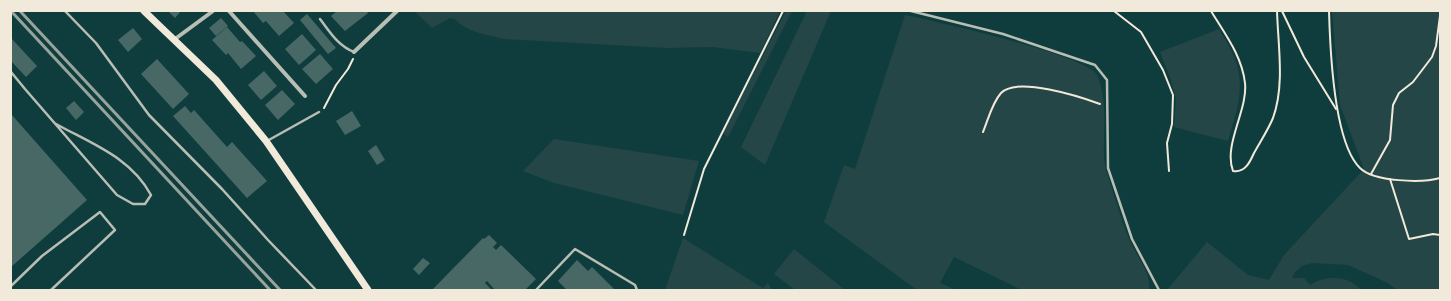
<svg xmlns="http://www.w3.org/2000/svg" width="1451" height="301" font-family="'Source Sans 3',sans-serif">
  <rect width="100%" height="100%" fill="#0f3d3e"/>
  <g fill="#244646">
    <path d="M 414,11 L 780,11 L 760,53 L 712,47 L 667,48 L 504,39 C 488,35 466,32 455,19 L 450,18 L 432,28 Z"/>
    <polygon points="786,11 792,11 728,137 723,133"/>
    <polygon points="807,11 831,11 765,165 741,147"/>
    <path d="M 1332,11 L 1440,11 L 1440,290 L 1397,290 L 1388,283 L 1348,265 L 1312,263 L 1302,266 L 1295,272 L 1292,278 L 1304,278 L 1310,285 C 1326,275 1348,275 1361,290 L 1167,290 L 1207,242 L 1248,275 L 1269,280 L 1284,255 L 1364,169 L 1340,105 Z"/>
    <path d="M 905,15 C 933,21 1087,55 1097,75 C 1108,99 1103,131 1104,156 C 1104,167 1109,179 1112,189 C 1118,207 1123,226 1131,243 C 1138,259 1151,272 1149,290 L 1022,290 L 954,257 L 940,283 L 956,290 L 917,290 L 824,222 L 844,165 L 855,169 Z"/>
    <path d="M 1219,29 C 1224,38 1231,48 1235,59 C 1246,88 1236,113 1228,141 L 1174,127 L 1176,100 L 1171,80 L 1160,52 Z"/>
    <polygon points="554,139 699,161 683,215 554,183 523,171"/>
    <polygon points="683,238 763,288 768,283 772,290 665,290"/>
    <polygon points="794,249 845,290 795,290 774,274"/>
  </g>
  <g fill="#486865">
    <polygon points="168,11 181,11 175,18"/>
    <polygon points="253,11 283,11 294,23 279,36 266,21 263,23"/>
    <polygon points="337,11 367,11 368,13 345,31 331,16"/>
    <polygon points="307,14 336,48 328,54 300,20"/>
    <polygon points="221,18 228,26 216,36 209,28"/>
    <polygon points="227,27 240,42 242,41 256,56 241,69 228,53 226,55 212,40"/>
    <polygon points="133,28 142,39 128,52 118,40"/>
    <polygon points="302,34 316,50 299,65 285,49"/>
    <polygon points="11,38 37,66 26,77 11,61"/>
    <polygon points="320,54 333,69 316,84 302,69"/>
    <polygon points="157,59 189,94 173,109 141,74"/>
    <polygon points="264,71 277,86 261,100 248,85"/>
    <polygon points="282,90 295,104 278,120 265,105"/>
    <polygon points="74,101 84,112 76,120 66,108"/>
    <polygon points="185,106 191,113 194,110 227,147 232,142 267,181 247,198 173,116"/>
    <polygon points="352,111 361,126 345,135 336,121"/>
    <polygon points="11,114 87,200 11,267"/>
    <polygon points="376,145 385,160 377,165 368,151"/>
    <polygon points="489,235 497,243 493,247 496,250 501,245 536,279 525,290 495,290 487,281 485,283 492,290 432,290 483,238 484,239"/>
    <polygon points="423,258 430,263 419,275 413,269"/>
    <polygon points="577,260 588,271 592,267 615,290 567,290 558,281"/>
  </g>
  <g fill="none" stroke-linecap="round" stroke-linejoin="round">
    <g stroke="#f1e9da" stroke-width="2">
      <polyline points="1114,11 1141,32 1163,70 1173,95 1172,124 1167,143 1169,171"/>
      <path d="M 1211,11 C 1225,34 1242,56 1245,83 C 1248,110 1223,145 1233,171 C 1245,173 1250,162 1254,153 C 1260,142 1268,130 1273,118 C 1285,85 1278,45 1277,11"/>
      <polyline points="1282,11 1304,57 1336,109"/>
      <path d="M 1329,11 C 1330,47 1334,143 1360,168 C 1374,182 1422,183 1440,178"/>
      <polyline points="324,108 336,85 348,69 353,59"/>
      <path d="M 983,132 C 988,120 992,103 1001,93 C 1017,76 1081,97 1100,104"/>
      <polyline points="1371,174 1390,140 1393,105 1399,93 1413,82 1432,57 1436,46 1440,16"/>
      <polyline points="1390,179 1409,239 1433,234 1440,235"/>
      <polyline points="684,235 704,169 783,11"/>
    </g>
    <g stroke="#b8beb3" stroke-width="2.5">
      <polyline points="65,11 96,43 149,115 222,189 268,240 316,290"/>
      <polyline points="911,11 1003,34 1095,65 1107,80 1108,168 1132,239 1159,290"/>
      <path d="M 320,19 C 330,32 338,46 354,52"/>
      <path d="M 11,72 L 25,89 L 117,195 L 133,204 L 145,204 L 151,195 C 130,157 92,144 56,124"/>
      <polyline points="267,141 319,112"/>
      <polyline points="11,286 42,256 100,212 115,230 51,290"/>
      <polyline points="536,290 575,249 635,285 637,290"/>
    </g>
    <g stroke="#b8beb3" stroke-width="4">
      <polyline points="229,11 305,96"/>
      <polyline points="175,39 213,11"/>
      <polyline points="354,52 397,11"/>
    </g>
    <polyline stroke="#f1e9da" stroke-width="7" points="144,11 216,80 266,141 368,290"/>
    <g stroke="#97a49c" stroke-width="3">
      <polyline points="11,11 270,290"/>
      <polyline points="20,11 280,290"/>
    </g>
  </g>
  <rect width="1451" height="301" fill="none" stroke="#f1e9da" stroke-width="24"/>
</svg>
